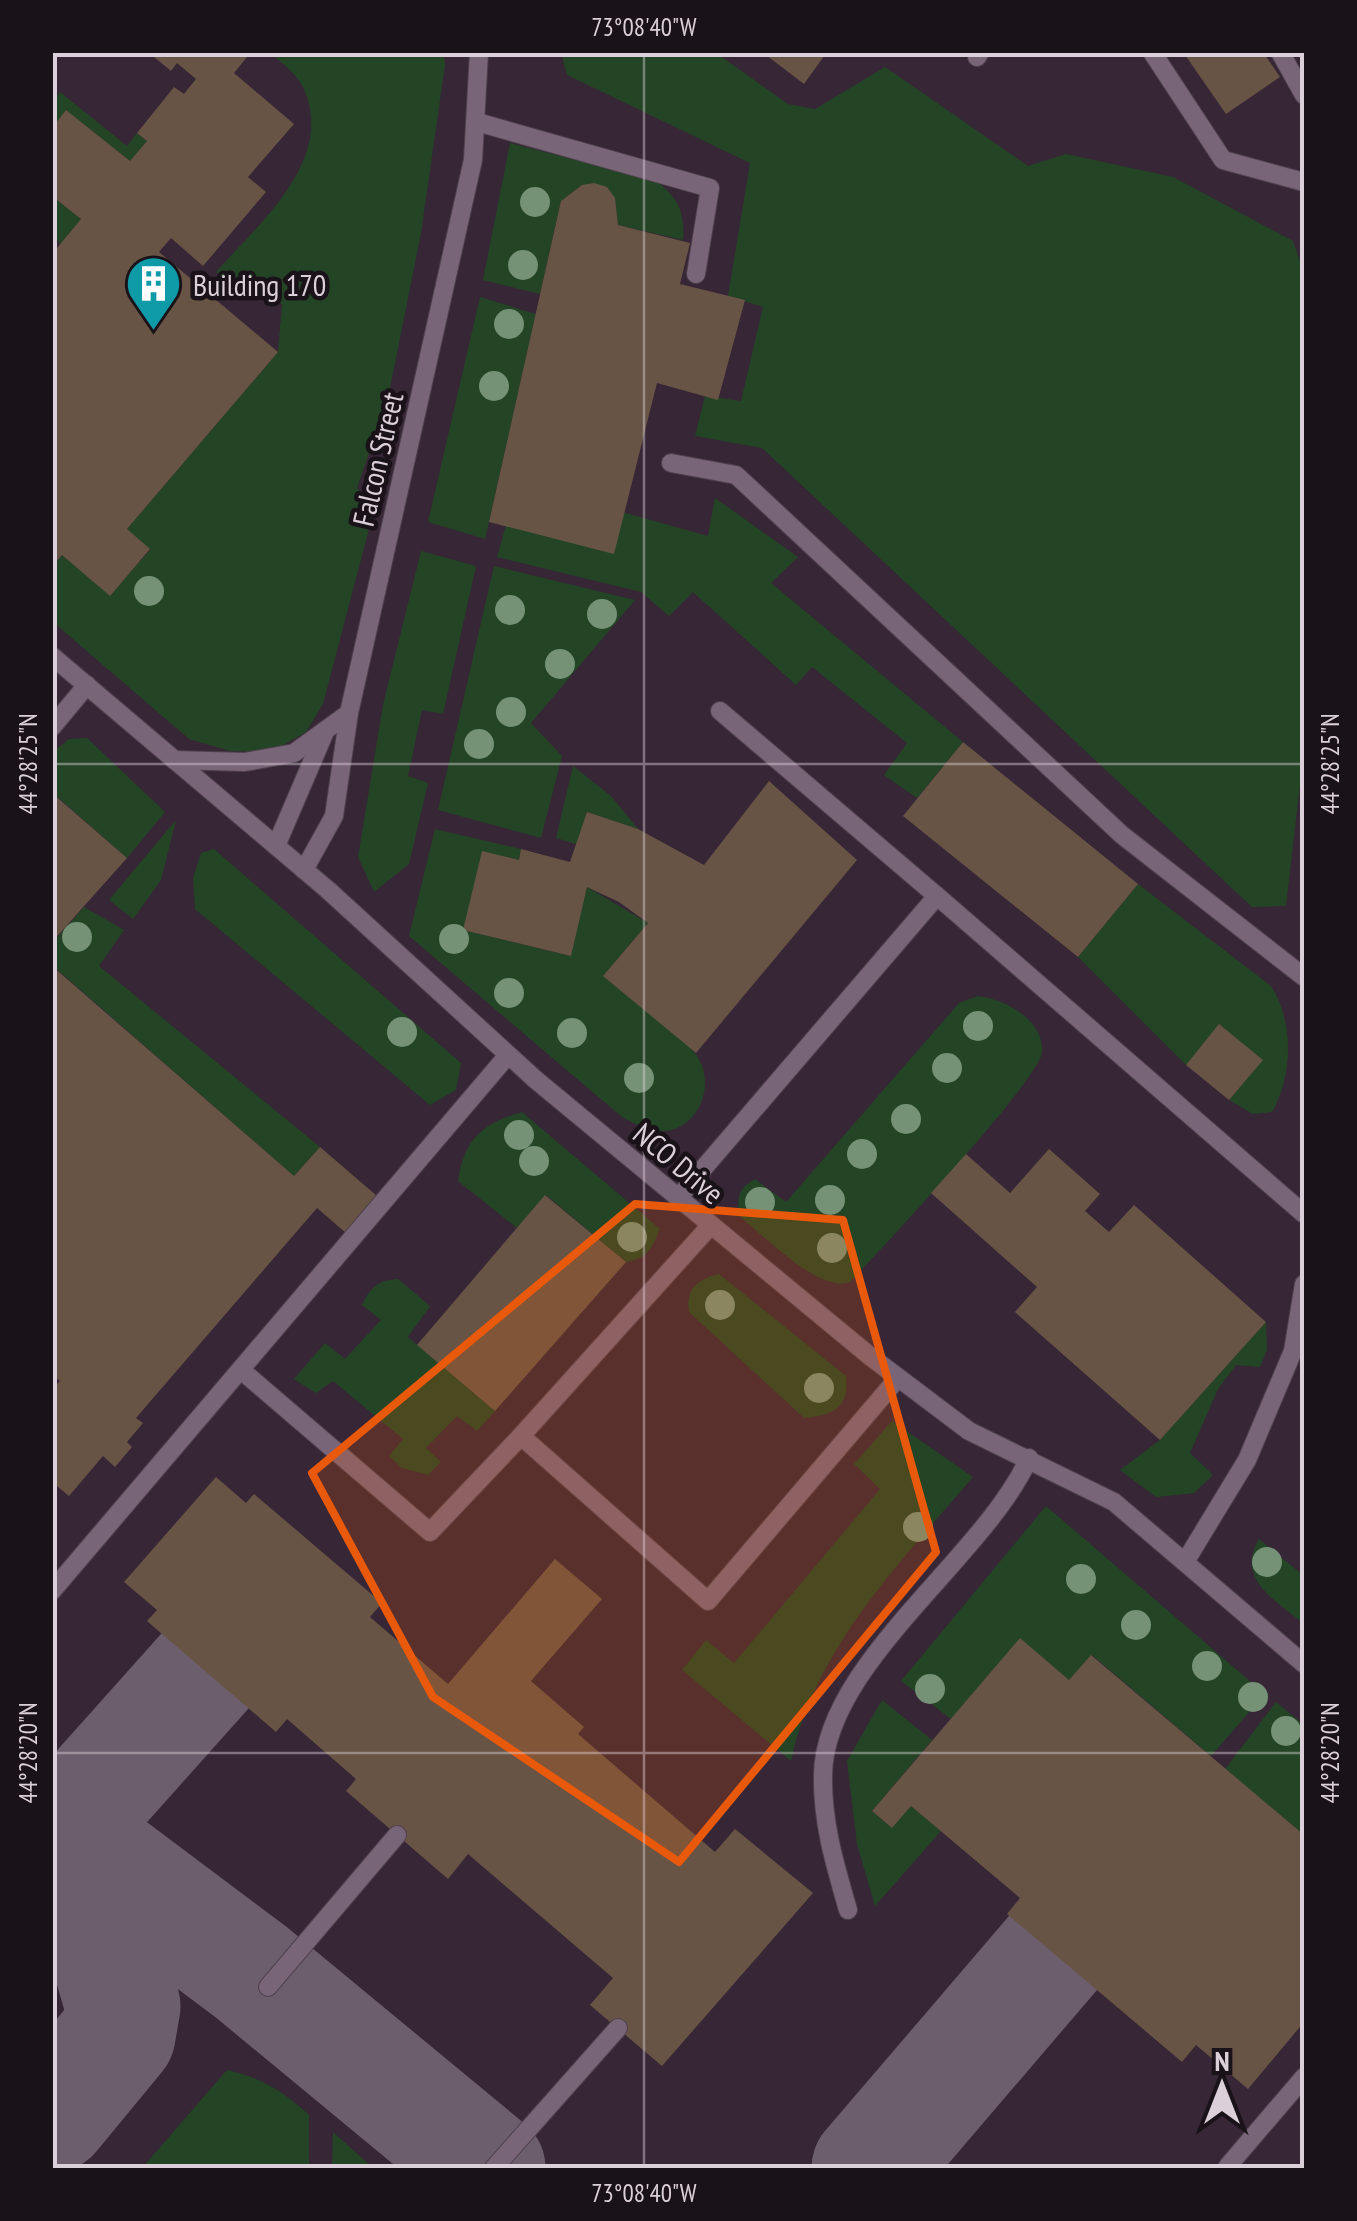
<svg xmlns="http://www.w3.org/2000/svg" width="1357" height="2221" font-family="'PT Sans Narrow',sans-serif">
  <rect width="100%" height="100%" fill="#372636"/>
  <g fill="#234525">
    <path d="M 271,53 L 444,53 L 445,65 L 421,233 L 388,398 L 357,488 L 375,506 L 323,704 L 306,732 L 282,746 L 257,752 L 230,751 L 189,739 L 53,622 L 53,566 L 62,555 L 110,595 L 150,550 L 127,529 L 278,352 L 282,304 L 246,296 L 216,272 C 258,224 337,160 303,87 C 297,74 280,62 271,53 Z"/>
    <polygon points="561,53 716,53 788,104 815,109 885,67 1028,166 1066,154 1173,177 1293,241 1304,273 1304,750 1286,906 1252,907 762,448 695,436 705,396 741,401 763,307 728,296 750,163 567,75"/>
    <polygon points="60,92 127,146 137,133 147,141 130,161 67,111 53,128 53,101"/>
    <path d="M 510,143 L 656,181 C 679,198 685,213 683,240 L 618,225 L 615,199 L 607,187 L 582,185 L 561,201 L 540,294 L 483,280 Z"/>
    <polygon points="52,196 81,219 61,244 53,237"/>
    <polygon points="480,297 536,314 485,539 428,522"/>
    <polygon points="715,498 798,557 771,583 963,742 917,798 884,775 907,743 812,667 796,685 693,592 669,616 641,592 497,557 506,525 622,512 708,536"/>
    <polygon points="421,551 476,566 443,714 422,710 408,776 428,783 409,864 374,892 358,857 383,705"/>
    <polygon points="494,566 635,600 531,723 562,756 541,838 438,810"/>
    <polygon points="87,738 165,812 127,858 53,793 53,752 69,739"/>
    <polygon points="573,766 611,796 638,829 587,812 579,845 556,838"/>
    <polygon points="176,820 161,880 133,919 109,900"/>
    <path d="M 435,829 L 521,849 L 519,860 L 482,852 L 464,930 L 570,956 L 587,887 L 648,923 L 603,976 C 632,1000 669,1023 694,1052 C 717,1079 702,1126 666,1131 C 649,1133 636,1124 622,1117 L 409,936 Z"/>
    <polygon points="214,849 461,1063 456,1090 430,1105 195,909 193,878 201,853"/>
    <path d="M 1138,884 L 1271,986 C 1294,1021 1293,1076 1272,1112 L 1253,1114 L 1229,1100 L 1262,1060 L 1220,1025 L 1186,1065 L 1078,957 Z"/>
    <polygon points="84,907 124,930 99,966 320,1147 294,1176 53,966 53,942"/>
    <path d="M 978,996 C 1004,999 1044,1019 1042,1052 C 1040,1079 879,1252 850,1282 C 818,1293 765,1236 739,1216 C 737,1197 738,1188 755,1179 L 786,1202 L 959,1003 Z"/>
    <path d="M 522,1112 L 660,1229 C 652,1248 647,1259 626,1262 L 546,1195 L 517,1228 L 458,1181 C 464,1140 482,1123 522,1112 Z"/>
    <path d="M 719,1274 L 846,1376 C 850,1407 833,1416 804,1418 L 689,1312 C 685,1289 698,1279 719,1274 Z"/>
    <path d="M 398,1279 L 430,1306 L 408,1337 L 495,1411 L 477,1431 L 457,1416 L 426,1448 L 441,1462 L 428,1475 L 402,1468 L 389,1456 L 403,1439 L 333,1381 L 316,1393 L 294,1379 L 325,1343 L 345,1359 L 381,1320 L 362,1305 C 371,1287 378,1280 398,1279 Z"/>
    <polygon points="1266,1322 1267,1350 1260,1367 1236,1365 1218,1389 1190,1453 1213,1475 1194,1493 1156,1497 1120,1470 1160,1440"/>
    <path d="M 892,1421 L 973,1477 C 899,1564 815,1648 791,1761 L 682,1670 L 706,1640 L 734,1663 L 880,1489 L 854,1464 Z"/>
    <polygon points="1046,1506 1265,1694 1211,1756 1092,1655 1069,1680 1020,1639 951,1719 901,1681"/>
    <path d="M 1259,1539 L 1304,1576 L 1304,1624 C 1275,1600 1235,1579 1259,1539 Z"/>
    <polygon points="882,1700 932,1740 872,1811 892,1828 911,1806 941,1831 875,1906 857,1844 847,1761"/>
    <polygon points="1276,1702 1304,1725 1304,1835 1225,1769"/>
    <path d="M 227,2070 C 262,2078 283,2091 309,2115 L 309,2168 L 142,2168 Z"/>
    <polygon points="333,2132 373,2168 332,2168"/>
  </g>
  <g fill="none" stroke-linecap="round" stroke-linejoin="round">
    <g stroke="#6c5e6c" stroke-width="115">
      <polyline points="63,1830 205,1671"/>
      <polyline points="75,1840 251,1972 488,2168"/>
      <polyline points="52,2115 118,2035 123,2006 75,1840 56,1823"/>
      <polyline points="869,2168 1053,1953"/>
    </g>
  </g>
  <g fill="#685444">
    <polygon points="148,52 251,52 234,73 294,124 248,177 266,192 203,266 171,238 159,252 278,352 127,529 150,549 110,596 62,555 52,566 52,254 81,219 52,196 52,128 66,110 130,161 147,141 137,133 174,87 184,94 196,79 177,63 171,71"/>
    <polygon points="762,52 827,52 804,84"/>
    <polygon points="1183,52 1263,52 1280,77 1226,114"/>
    <polygon points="594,183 607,187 615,198 618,225 690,243 680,284 745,300 718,400 657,383 614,554 489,522 561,201 582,185"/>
    <polygon points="963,742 1138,884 1078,957 903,816"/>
    <polygon points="769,781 857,860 696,1053 603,976 648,923 619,902 587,887 571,956 463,930 482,851 519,860 521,849 570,862 587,812 638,829 704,865"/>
    <polygon points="52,793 127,858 52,942"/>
    <polygon points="52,966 294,1176 320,1147 377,1196 346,1233 317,1208 136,1418 143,1423 127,1442 132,1447 115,1467 103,1456 69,1496 52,1482 52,1389 60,1381 52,1375"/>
    <polygon points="1219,1024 1263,1060 1229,1100 1186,1065"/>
    <polygon points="1049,1149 1100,1194 1085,1211 1109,1232 1134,1205 1266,1322 1160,1440 1015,1312 1037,1287 931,1193 966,1154 1010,1193"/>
    <polygon points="545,1195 626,1262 495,1411 417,1345"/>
    <polygon points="216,1477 246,1503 254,1494 382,1603 370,1617 448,1684 555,1559 602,1599 531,1681 584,1727 578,1734 715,1852 735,1829 813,1893 662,2066 590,2005 613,1978 468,1854 448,1879 346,1791 356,1779 287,1719 276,1732 147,1621 157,1610 124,1582"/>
    <polygon points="1020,1638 1069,1680 1091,1655 1304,1835 1304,2022 1248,2089 1196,2045 1182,2062 1007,1914 1020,1898 911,1806 892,1828 872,1811"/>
  </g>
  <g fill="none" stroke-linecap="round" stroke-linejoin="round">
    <defs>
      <g id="service">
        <polyline points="1152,52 1223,160 1304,182"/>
        <polyline points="1280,52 1304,95"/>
        <polyline points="977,57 980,52"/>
        <polyline points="477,122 710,188 696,274"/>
        <polyline points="671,463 736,475 1122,835 1304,977"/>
        <polyline points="52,656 328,890 536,1080 871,1357 969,1431 1114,1502 1304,1664"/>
        <polyline points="720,711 937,896"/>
        <polyline points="52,727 87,685"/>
        <polyline points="174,760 245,762 294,753 349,713"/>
        <polyline points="276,846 324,734"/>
        <polyline points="304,870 334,816 349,713 473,160 479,52"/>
        <polyline points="678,1198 937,896 1304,1214"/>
        <polyline points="711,1225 521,1436 708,1601 898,1378"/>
        <polyline points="241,1370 430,1532 521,1436"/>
        <polyline points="1185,1562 1247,1460 1293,1351 1304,1284"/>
        <polyline points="52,1591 508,1055"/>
        <path d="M 848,1910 C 835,1865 822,1822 823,1775 C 824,1664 984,1558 1029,1458"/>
        <polyline points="268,1987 397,1835"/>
        <polyline points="1228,2166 1304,2077"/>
        <polyline points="494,2168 618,2028"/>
      </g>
    </defs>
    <use href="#service" stroke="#4f414e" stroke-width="20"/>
    <use href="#service" stroke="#796578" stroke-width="18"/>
  </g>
  <g fill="#759176">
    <circle cx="535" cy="202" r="15"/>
    <circle cx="523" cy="265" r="15"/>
    <circle cx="509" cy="324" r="15"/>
    <circle cx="494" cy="386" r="15"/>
    <circle cx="149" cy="591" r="15"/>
    <circle cx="510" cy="610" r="15"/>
    <circle cx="602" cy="614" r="15"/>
    <circle cx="560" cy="664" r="15"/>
    <circle cx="511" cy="712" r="15"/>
    <circle cx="479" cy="744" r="15"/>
    <circle cx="77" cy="937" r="15"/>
    <circle cx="454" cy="939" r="15"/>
    <circle cx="509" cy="993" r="15"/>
    <circle cx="978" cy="1026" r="15"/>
    <circle cx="402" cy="1032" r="15"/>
    <circle cx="572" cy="1033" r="15"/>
    <circle cx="947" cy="1068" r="15"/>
    <circle cx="639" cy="1078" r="15"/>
    <circle cx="906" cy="1119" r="15"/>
    <circle cx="519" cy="1135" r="15"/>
    <circle cx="862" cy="1154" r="15"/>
    <circle cx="534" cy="1161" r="15"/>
    <circle cx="830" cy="1200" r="15"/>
    <circle cx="760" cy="1202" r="15"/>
    <circle cx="632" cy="1237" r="15"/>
    <circle cx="832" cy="1248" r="15"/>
    <circle cx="720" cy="1305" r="15"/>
    <circle cx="819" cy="1388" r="15"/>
    <circle cx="918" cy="1527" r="15"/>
    <circle cx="1267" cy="1562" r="15"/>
    <circle cx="1081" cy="1579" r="15"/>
    <circle cx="1136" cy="1625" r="15"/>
    <circle cx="1207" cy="1666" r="15"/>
    <circle cx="930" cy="1689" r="15"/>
    <circle cx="1253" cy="1697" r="15"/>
    <circle cx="1286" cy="1731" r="15"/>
  </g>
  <path fill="#e8590c" fill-opacity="0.2" stroke="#e8590c" stroke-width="8" stroke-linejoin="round" d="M 635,1204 L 843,1220 L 936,1552 L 679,1862 L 433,1697 L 312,1473 Z"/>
  <path fill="none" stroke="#dbd0da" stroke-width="2.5" stroke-opacity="0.45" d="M 644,52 L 644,2168M 52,764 L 1304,764M 52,1753 L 1304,1753"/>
  <defs>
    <symbol id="building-pin" viewBox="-11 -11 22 30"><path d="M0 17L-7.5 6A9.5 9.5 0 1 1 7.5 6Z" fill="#0f9aa8" stroke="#1a1219"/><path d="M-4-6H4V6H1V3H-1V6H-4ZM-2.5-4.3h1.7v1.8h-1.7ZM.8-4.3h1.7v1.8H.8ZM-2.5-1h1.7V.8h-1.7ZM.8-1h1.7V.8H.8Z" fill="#fff"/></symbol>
  </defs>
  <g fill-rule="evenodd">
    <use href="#building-pin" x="122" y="252" width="63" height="86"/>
  </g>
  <g text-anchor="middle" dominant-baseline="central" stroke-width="9" stroke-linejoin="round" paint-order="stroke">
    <g font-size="30" fill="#dbd0da" stroke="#1a1219" text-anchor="start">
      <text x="193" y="284">Building 170</text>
    </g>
    <g font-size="30" fill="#dbd0da" stroke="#1a1219">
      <text transform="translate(377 459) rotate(-77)">Falcon Street</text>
      <text transform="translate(679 1163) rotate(40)">NCO Drive</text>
    </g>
  </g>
  <rect width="1357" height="2221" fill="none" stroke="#1a1219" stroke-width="110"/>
  <g transform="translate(1222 2086)" stroke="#1a1219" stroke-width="8" paint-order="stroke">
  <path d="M0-8L18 38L0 25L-18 38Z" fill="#dbd0da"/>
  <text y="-15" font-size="28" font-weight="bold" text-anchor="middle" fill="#dbd0da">N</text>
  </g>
  <rect x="55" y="55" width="1247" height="2111" fill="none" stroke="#dbd0da" stroke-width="4"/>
  <g font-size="25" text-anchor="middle" fill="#dbd0da">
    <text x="644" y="36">73°08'40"W</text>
    <text transform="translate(28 764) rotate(-90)" y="9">44°28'25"N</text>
    <text transform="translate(1330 764) rotate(-90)" y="9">44°28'25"N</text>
    <text transform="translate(28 1753) rotate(-90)" y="9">44°28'20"N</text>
    <text transform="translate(1330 1753) rotate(-90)" y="9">44°28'20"N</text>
    <text x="644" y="2202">73°08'40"W</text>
  </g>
</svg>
